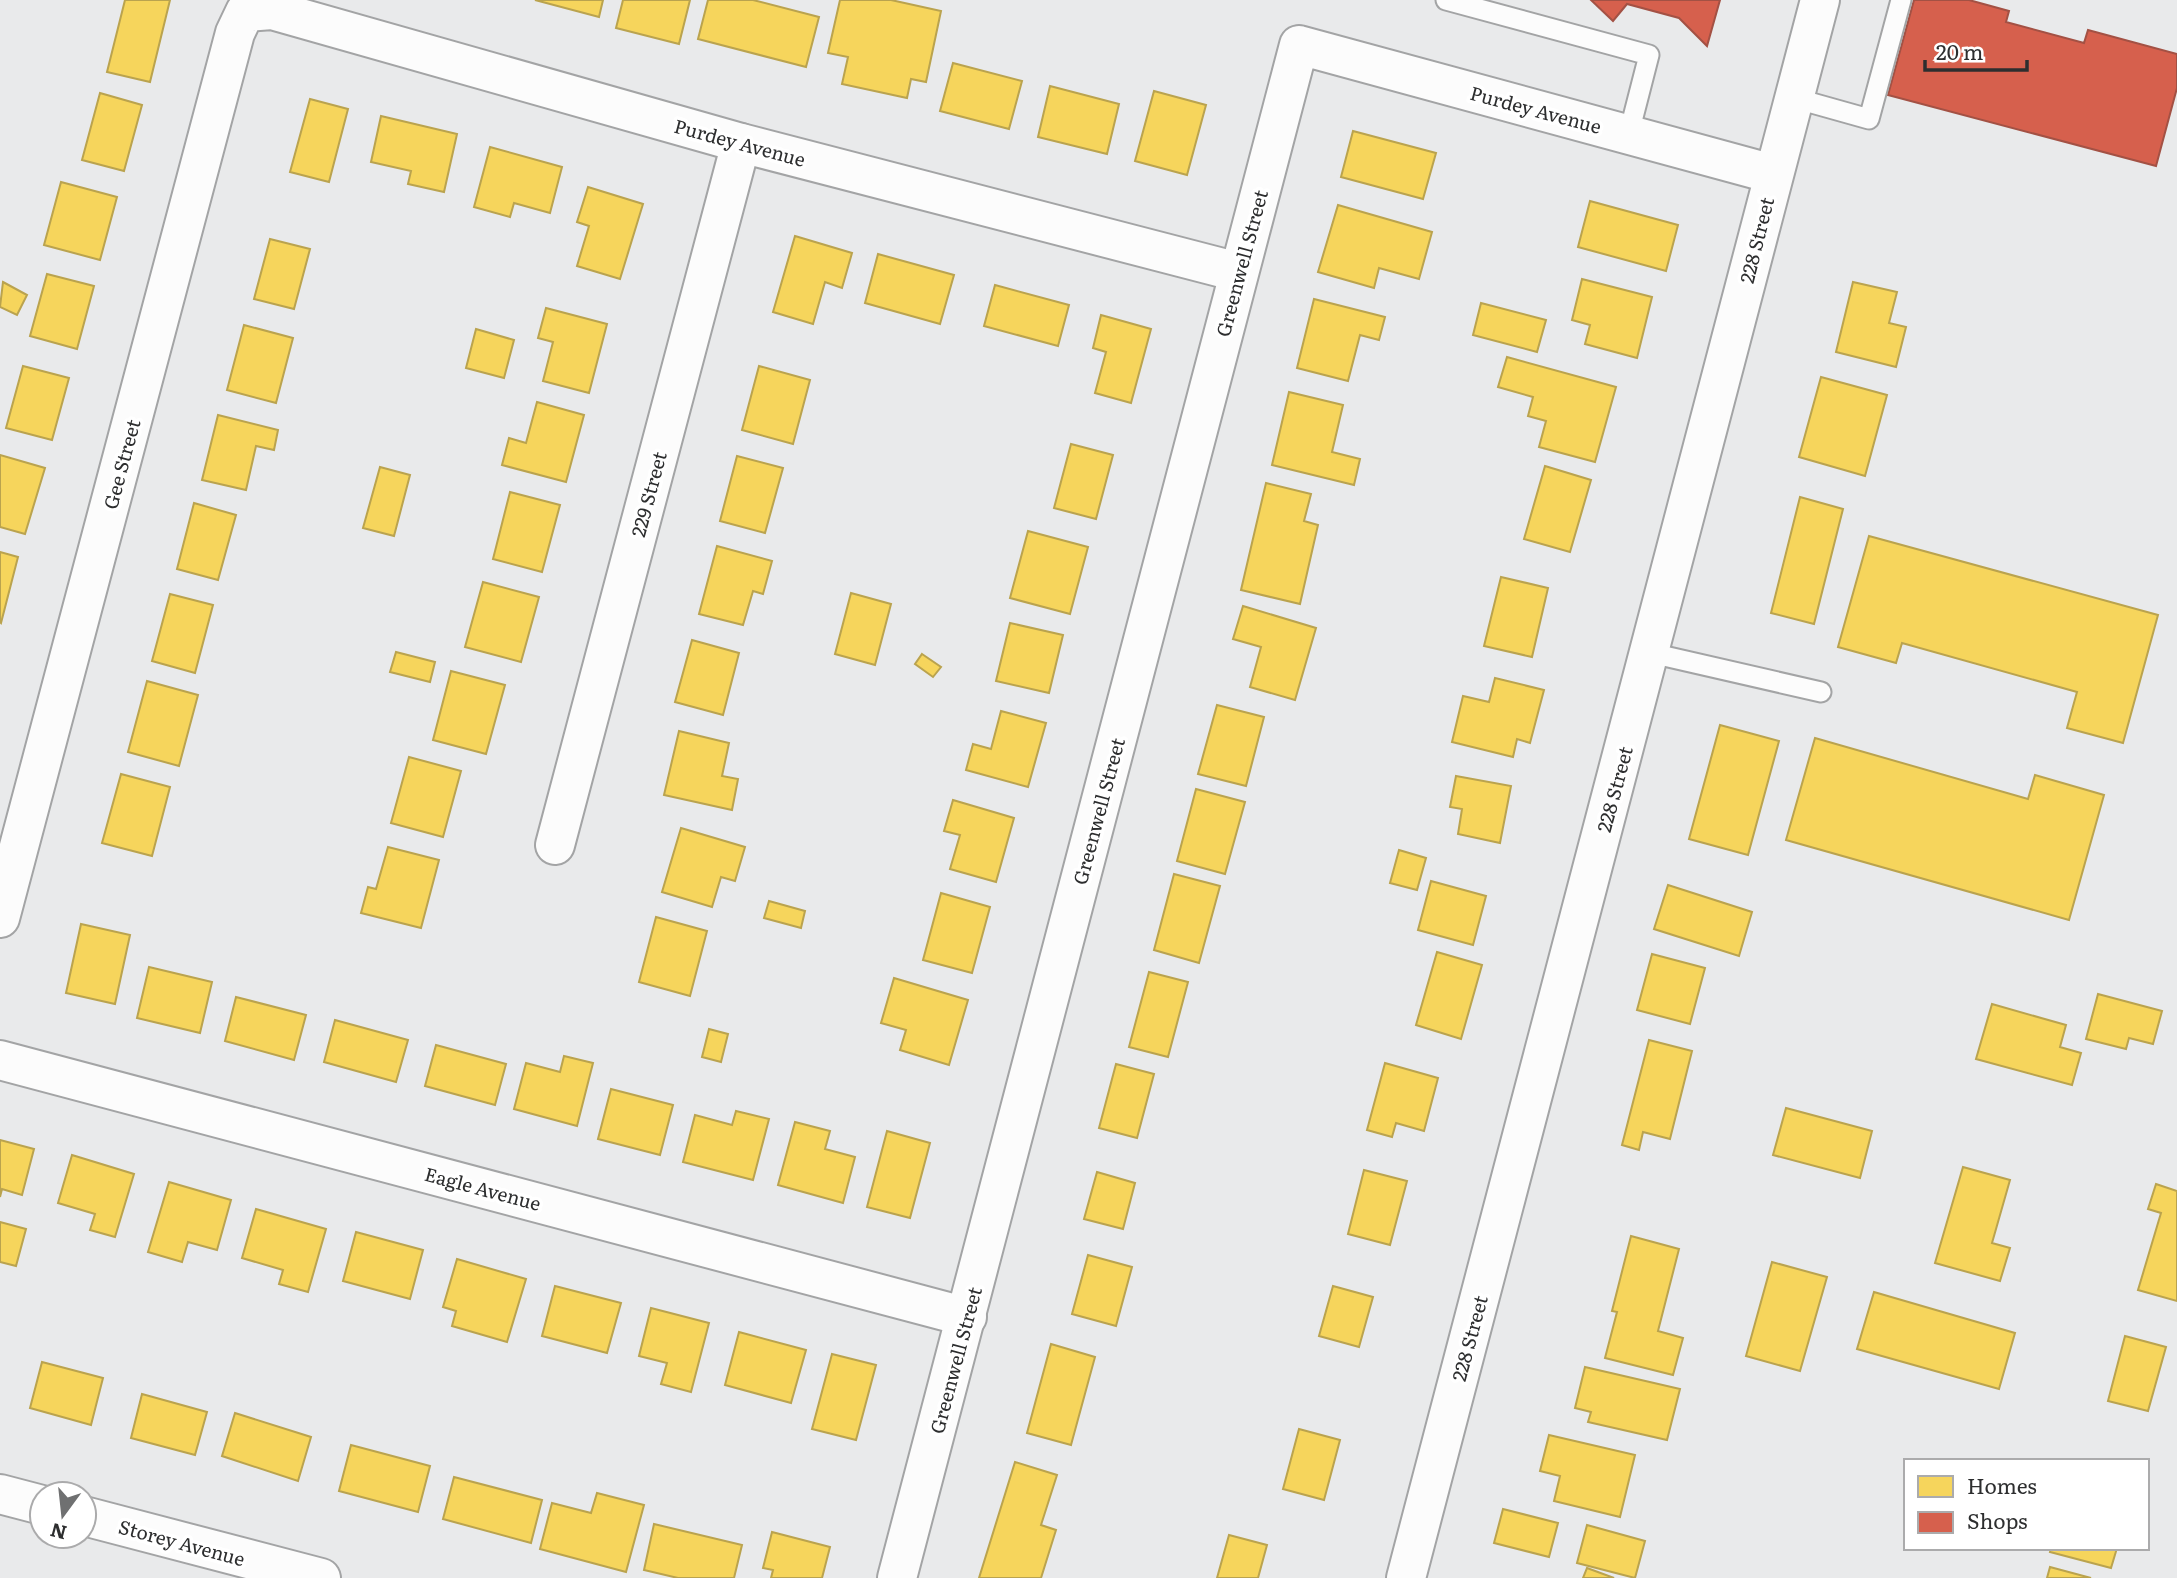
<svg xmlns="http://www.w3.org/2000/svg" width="2177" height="1578" font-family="Literata,serif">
  <rect width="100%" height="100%" fill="#e9eaeb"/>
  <g fill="#f6d55c" stroke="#baa34e" stroke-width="2">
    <polygon points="125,0 170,0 150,82 107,72"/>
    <polygon points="535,0 603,0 599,17"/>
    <polygon points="623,0 690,0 679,44 616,28"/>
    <polygon points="708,0 753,0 819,17 806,67 698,39"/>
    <polygon points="840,0 891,0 941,11 926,82 911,79 907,98 842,84 848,57 828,53"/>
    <polygon points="953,63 1022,81 1009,129 940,111"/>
    <polygon points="1050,86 1119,104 1107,154 1038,137"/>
    <polygon points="1154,91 1206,105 1187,175 1135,161"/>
    <polygon points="100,93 142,105 124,171 82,160"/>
    <polygon points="310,99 348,109 329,182 290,172"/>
    <polygon points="381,116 457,134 444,192 408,184 411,171 371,162"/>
    <polygon points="1353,131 1436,153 1423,199 1341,177"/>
    <polygon points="490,147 562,167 550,213 514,203 510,217 474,207"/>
    <polygon points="61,182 117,197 100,260 44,245"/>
    <polygon points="588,187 643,204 620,279 577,266 589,226 577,222"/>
    <polygon points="1590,201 1678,225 1666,271 1578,247"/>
    <polygon points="1338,205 1432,232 1419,279 1379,268 1374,288 1318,272"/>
    <polygon points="795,236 852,253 842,288 825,282 813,324 773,312"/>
    <polygon points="270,239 310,249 294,309 254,299"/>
    <polygon points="878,254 954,275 940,324 865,303"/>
    <polygon points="47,274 94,286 77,349 30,336"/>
    <polygon points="1582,279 1652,297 1637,358 1585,344 1590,325 1572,320"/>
    <polygon points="3,282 27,295 17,315 0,307"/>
    <polygon points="1853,282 1897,292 1889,323 1906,327 1896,367 1836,352"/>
    <polygon points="995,285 1069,305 1058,346 984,326"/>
    <polygon points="1314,299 1385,317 1379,340 1360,335 1348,381 1297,368"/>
    <polygon points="1481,303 1546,320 1537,352 1473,335"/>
    <polygon points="546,308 607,324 589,393 543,381 553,342 538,338"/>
    <polygon points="1101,315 1151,329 1131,403 1095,393 1106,352 1093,348"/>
    <polygon points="244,325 293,338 276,403 227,390"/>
    <polygon points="476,329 514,340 504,378 466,368"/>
    <polygon points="1507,357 1616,387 1595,462 1539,447 1546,421 1528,416 1533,397 1498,387"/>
    <polygon points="23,366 69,378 52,440 6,428"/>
    <polygon points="759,366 810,380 793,444 742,430"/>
    <polygon points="1821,377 1887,395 1865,476 1799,457"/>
    <polygon points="1289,392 1343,405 1332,452 1360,459 1354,485 1272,465"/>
    <polygon points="537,402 584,415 566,482 502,465 509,438 526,443"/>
    <polygon points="218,415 278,430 274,450 256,446 246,490 202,480"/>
    <polygon points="1071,444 1113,455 1096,519 1054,508"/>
    <polygon points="0,455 45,468 25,534 0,527"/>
    <polygon points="737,456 783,468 765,533 720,521"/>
    <polygon points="1545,466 1591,480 1570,552 1524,539"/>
    <polygon points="380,467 410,475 394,536 363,528"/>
    <polygon points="1266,483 1311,494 1304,521 1318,525 1300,604 1241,590"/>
    <polygon points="510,492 560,505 542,572 493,559"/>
    <polygon points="1800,497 1843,509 1814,624 1771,613"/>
    <polygon points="194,503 236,515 218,580 177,569"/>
    <polygon points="1028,531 1088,547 1070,614 1010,598"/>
    <polygon points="1869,536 2158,615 2123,743 2067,728 2077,692 1902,643 1896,663 1838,647"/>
    <polygon points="717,546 772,561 763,594 753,591 743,625 699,614"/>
    <polygon points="0,552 18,557 1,623 0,622"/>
    <polygon points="1501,577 1548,588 1532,657 1484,646"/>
    <polygon points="483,582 539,597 521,662 465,647"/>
    <polygon points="851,593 891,604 875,665 835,654"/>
    <polygon points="170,594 213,605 195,673 152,661"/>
    <polygon points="1243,606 1316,628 1295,700 1250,687 1261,647 1233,639"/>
    <polygon points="1010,623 1063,635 1049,693 996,681"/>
    <polygon points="692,640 739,653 723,715 675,702"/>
    <polygon points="396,652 435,662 430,682 390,672"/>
    <polygon points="922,654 941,667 933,677 915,664"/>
    <polygon points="451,671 505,685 486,754 433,740"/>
    <polygon points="1495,678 1544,690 1530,743 1517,739 1513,757 1452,742 1463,696 1489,702"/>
    <polygon points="147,681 198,695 179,766 128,752"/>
    <polygon points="1217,705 1264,717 1246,786 1198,774"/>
    <polygon points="1001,711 1046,723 1028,787 966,770 973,744 991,749"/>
    <polygon points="1720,725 1779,741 1748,855 1689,839"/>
    <polygon points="679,731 729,743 722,776 738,779 732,810 664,795"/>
    <polygon points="1815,738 2028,799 2035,775 2104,795 2069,920 1786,840"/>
    <polygon points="409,757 461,771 443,837 391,823"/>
    <polygon points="121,774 170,787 152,856 102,843"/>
    <polygon points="1456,776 1511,786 1500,843 1458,834 1462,809 1450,807"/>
    <polygon points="1196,789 1245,802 1225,874 1177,861"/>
    <polygon points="953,800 1014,818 996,882 950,869 960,835 944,831"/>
    <polygon points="681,828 745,847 735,881 721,877 712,907 662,892"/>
    <polygon points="388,847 439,860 421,928 361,913 368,887 376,889"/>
    <polygon points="1399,850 1426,858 1417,890 1390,883"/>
    <polygon points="1174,874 1220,886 1199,963 1154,950"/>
    <polygon points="1431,881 1486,896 1473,945 1418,930"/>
    <polygon points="1668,885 1752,912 1739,956 1654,929"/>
    <polygon points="941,893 990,907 972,973 923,960"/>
    <polygon points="769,901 805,911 801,928 764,918"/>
    <polygon points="656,917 707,931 690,996 639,982"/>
    <polygon points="81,924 130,935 115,1004 66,993"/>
    <polygon points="1437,952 1482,965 1461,1039 1416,1025"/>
    <polygon points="1652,954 1705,968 1690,1024 1637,1010"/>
    <polygon points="149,967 212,982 200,1033 137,1018"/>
    <polygon points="1149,972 1188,982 1168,1057 1129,1047"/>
    <polygon points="894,978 968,1000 949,1065 900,1050 906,1030 881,1023"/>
    <polygon points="2098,994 2162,1011 2153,1044 2129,1038 2126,1049 2086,1039"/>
    <polygon points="236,997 306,1015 294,1060 225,1041"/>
    <polygon points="1992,1004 2066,1025 2060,1047 2081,1053 2072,1085 1976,1059"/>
    <polygon points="335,1020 408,1040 396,1082 324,1062"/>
    <polygon points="709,1029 728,1034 721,1062 702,1057"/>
    <polygon points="1649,1040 1692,1051 1670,1139 1643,1132 1639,1150 1622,1145"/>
    <polygon points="436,1045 506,1064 495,1105 425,1086"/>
    <polygon points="564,1056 593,1063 577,1126 514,1109 526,1063 560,1072"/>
    <polygon points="1385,1063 1438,1078 1424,1131 1396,1123 1392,1137 1367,1130"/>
    <polygon points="1116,1064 1154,1074 1137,1138 1099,1128"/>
    <polygon points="611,1089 673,1105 660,1155 598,1139"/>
    <polygon points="1786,1108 1872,1131 1860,1178 1773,1155"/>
    <polygon points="736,1111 769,1119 753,1180 683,1162 695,1115 732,1125"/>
    <polygon points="795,1122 830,1131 825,1149 855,1157 843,1203 778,1185"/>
    <polygon points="887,1131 930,1143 910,1218 867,1207"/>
    <polygon points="0,1140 34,1149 22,1195 2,1189 0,1197"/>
    <polygon points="72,1155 134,1174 115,1237 90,1230 95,1214 58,1203"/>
    <polygon points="1963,1167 2010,1180 1992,1243 2010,1248 2000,1281 1935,1263"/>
    <polygon points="1364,1170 1407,1181 1390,1245 1348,1234"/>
    <polygon points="1097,1172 1135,1183 1123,1229 1084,1219"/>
    <polygon points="169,1182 231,1200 217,1250 188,1242 182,1262 148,1252"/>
    <polygon points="2156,1184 2177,1191 2177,1301 2138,1290 2161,1213 2148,1209"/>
    <polygon points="256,1209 326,1229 308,1292 279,1284 283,1270 242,1258"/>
    <polygon points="0,1222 26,1229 16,1266 0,1262"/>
    <polygon points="356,1232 423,1250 410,1299 343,1281"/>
    <polygon points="1631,1236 1679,1249 1658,1331 1683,1338 1673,1375 1605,1358 1617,1312 1612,1311"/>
    <polygon points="1088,1255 1132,1267 1116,1326 1072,1314"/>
    <polygon points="457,1259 526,1279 507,1342 452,1326 456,1311 443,1307"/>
    <polygon points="1772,1262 1827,1277 1800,1371 1746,1356"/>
    <polygon points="555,1286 621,1303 607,1353 542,1336"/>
    <polygon points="1333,1286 1373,1297 1359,1347 1319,1336"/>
    <polygon points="1874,1292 2015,1333 1999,1389 1857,1349"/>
    <polygon points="651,1308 709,1323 691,1392 661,1384 667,1363 639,1356"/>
    <polygon points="739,1332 806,1350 791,1403 725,1385"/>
    <polygon points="2125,1336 2166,1347 2148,1411 2108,1401"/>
    <polygon points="1051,1344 1095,1357 1071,1445 1027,1433"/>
    <polygon points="832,1354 876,1365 856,1440 812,1429"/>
    <polygon points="42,1362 103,1378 91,1425 30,1408"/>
    <polygon points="1585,1367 1680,1389 1667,1440 1588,1422 1591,1412 1575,1408"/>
    <polygon points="142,1394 207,1412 195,1455 131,1438"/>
    <polygon points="235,1413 311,1437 298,1481 222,1456"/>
    <polygon points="1299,1429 1340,1440 1324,1500 1283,1489"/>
    <polygon points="1549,1435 1635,1455 1620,1517 1554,1501 1560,1476 1540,1471"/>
    <polygon points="351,1445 430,1466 418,1512 339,1491"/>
    <polygon points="1015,1462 1057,1475 1041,1525 1056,1530 1041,1578 979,1578"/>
    <polygon points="454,1477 542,1500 531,1543 443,1519"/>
    <polygon points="597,1493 644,1505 626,1572 540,1549 552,1503 591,1513"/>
    <polygon points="1503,1509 1558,1523 1549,1557 1494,1543"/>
    <polygon points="654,1524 742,1545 734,1578 678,1578 644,1570"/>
    <polygon points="1587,1525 1645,1541 1635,1578 1577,1563"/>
    <polygon points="772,1532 830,1547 822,1578 771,1578 773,1570 763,1568"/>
    <polygon points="1229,1535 1267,1545 1258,1578 1217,1578"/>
    <polygon points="2051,1548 2117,1548 2111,1568 2050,1552"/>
    <polygon points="2050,1567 2091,1578 2047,1578"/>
    <polygon points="1587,1568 1614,1578 1583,1578"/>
  </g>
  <g fill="#d6604d" stroke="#a35144" stroke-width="2">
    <polygon points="1591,0 1720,0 1707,46 1679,18 1627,4 1613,21"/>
    <polygon points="1914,0 1969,0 2009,11 2006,22 2084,43 2088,30 2177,54 2177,88 2156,166 1888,95"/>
  </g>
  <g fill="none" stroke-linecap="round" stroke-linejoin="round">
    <defs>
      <g id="lane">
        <polyline points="1446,0 1649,55 1629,133"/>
        <polyline points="1794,98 1869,119 1901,0"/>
        <polyline points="1651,653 1821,692"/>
      </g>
      <g id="street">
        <polyline points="555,845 741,143"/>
        <polyline points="0,918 235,33 245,12 272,10 741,143 1238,272"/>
        <polyline points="0,1060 967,1317"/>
        <polyline points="0,1494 42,1505"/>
        <polyline points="84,1516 321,1578"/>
        <polyline points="897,1578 1299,45 1773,174"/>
      </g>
      <polyline id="secondary" points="1406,1578 1820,0"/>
    </defs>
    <use href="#lane" stroke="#a3a4a5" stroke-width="23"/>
    <use href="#street" stroke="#a3a4a5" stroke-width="42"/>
    <use href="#secondary" stroke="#a3a4a5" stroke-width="42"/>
    <use href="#lane" stroke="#fcfcfc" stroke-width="19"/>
    <use href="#street" stroke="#fcfcfc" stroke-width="38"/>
    <use href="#secondary" stroke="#fcfcfc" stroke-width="38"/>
  </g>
  <g text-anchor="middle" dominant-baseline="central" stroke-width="7" stroke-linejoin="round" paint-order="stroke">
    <g font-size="19" fill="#2d2e2f" stroke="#fff">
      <text transform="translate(1536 109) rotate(15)">Purdey Avenue</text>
      <text transform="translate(740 142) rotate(15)">Purdey Avenue</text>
      <text transform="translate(1756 240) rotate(-76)">228 Street</text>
      <text transform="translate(1241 263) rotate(-75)">Greenwell Street</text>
      <text transform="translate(121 464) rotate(-75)">Gee Street</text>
      <text transform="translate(648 494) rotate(-75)">229 Street</text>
      <text transform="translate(1614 789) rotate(-75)">228 Street</text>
      <text transform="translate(1098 811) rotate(-75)">Greenwell Street</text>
      <text transform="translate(483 1188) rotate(15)">Eagle Avenue</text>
      <text transform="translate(1469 1338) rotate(-75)">228 Street</text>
      <text transform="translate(955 1360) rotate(-75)">Greenwell Street</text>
      <text transform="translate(182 1542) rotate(15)">Storey Avenue</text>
    </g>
  </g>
  <rect x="1904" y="1459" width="245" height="91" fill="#ffffff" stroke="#ababac" stroke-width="2"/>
  <rect x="1918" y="1476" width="35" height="21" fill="#f6d55c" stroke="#ababac" stroke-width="2"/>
  <text x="1967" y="1494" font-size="21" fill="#2d2e2f">Homes</text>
  <rect x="1918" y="1512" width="35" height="21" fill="#d6604d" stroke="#ababac" stroke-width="2"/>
  <text x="1967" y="1529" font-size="21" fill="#2d2e2f">Shops</text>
  <g transform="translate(63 1515) rotate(195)"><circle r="33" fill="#ffffff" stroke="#ababac" stroke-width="2"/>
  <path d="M0-5L12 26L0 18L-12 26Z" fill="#6f7071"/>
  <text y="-10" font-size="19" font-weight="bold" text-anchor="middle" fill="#2d2e2f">N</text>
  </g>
  <path d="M1925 60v10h102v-10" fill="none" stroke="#2d2e2f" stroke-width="3.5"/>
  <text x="1936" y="60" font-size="21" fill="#2d2e2f" stroke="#ffffff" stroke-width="5" paint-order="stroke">20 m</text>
</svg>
